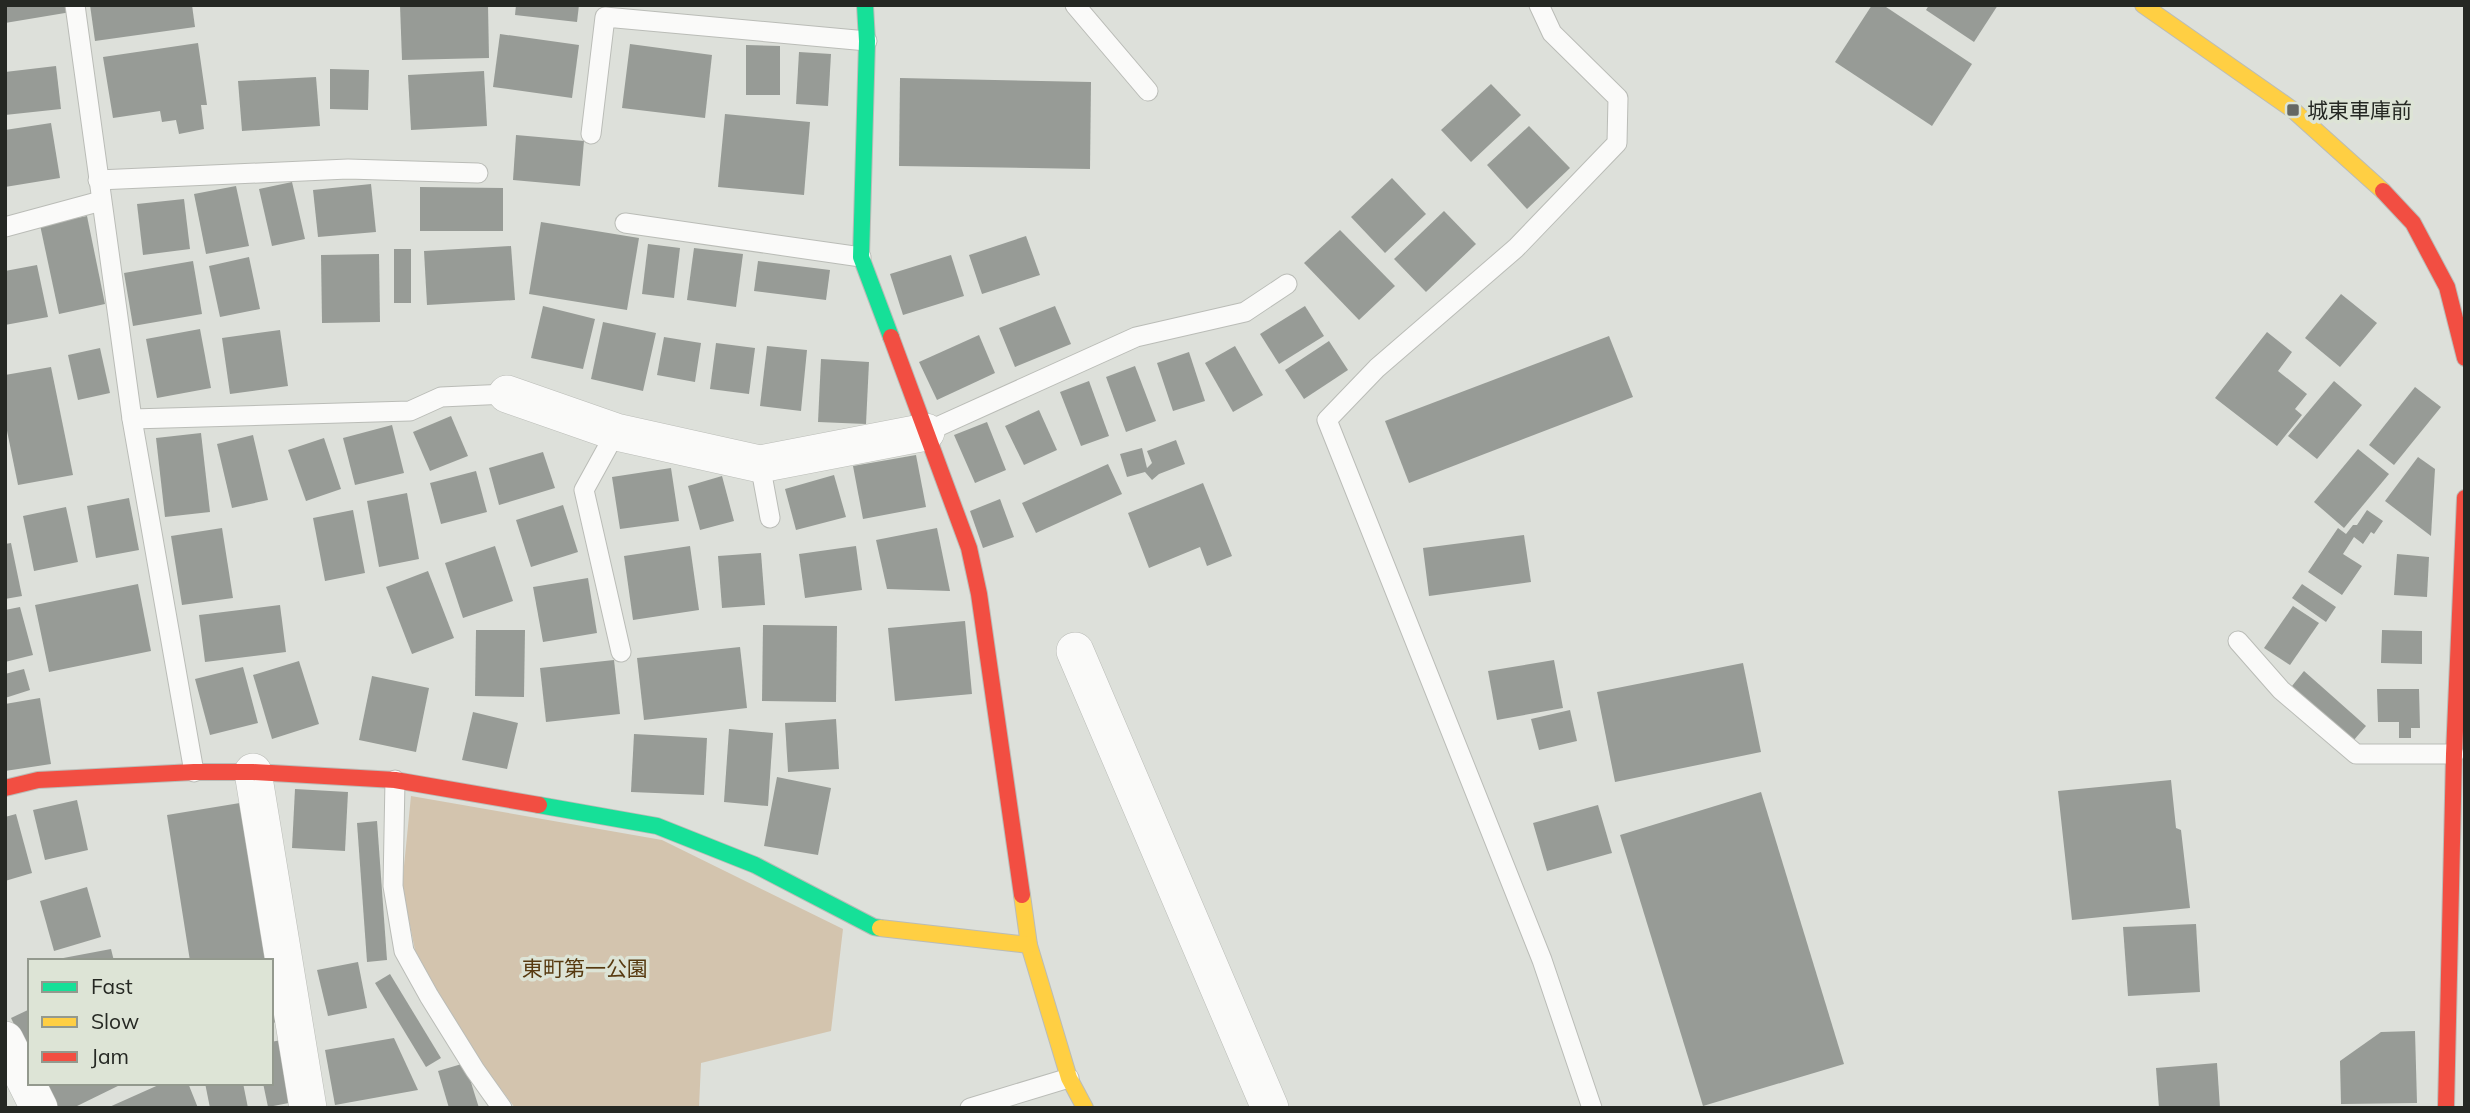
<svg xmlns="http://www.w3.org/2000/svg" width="2470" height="1113" font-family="Mulish,'Noto Sans JP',sans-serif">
  <rect width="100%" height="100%" fill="#dde0da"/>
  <polygon fill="#d3c4ae" points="411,796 662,840 843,929 831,1031 701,1063 699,1107 696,1108 515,1108 449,1019 417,960 402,886"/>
  <g fill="#979b96">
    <polygon points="5,5 70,5 71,12 5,23"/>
    <polygon points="90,5 192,5 195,27 95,41"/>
    <polygon points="400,5 488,5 489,58 402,60"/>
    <polygon points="516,5 579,5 577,22 515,15"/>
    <polygon points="1872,5 1883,5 1972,64 1932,126 1835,62"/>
    <polygon points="1929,5 1998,5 1974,42 1926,10"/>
    <polygon points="500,34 579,45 572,98 493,87"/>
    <polygon points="198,43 207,105 201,105 204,129 179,134 176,120 162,122 160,111 113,118 103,57"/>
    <polygon points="630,44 712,55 705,118 622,108"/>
    <polygon points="746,45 780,46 780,95 746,95"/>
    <polygon points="799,52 831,54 828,106 796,104"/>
    <polygon points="56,66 61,109 5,115 5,72"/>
    <polygon points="330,69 369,70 368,110 330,109"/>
    <polygon points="484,71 487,126 411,130 408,75"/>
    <polygon points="316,77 320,126 242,131 238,81"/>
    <polygon points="900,78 1091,82 1090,169 899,166"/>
    <polygon points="1491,84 1521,115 1471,162 1441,130"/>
    <polygon points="725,114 810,122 804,195 718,187"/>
    <polygon points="51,123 60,178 5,187 5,130"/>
    <polygon points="1529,126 1570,168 1527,209 1487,165"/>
    <polygon points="516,135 584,141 580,186 513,180"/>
    <polygon points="1392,178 1426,214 1385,253 1351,217"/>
    <polygon points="292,182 305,239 272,246 259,189"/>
    <polygon points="371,184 376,232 318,237 313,190"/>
    <polygon points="236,186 249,246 206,254 194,194"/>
    <polygon points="420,187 503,188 503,231 420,231"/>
    <polygon points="184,199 190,249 143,255 137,204"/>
    <polygon points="1444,211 1476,244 1426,292 1394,259"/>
    <polygon points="87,216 105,304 59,314 40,225"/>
    <polygon points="541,222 639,238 627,310 529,294"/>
    <polygon points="1340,230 1395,286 1359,320 1304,263"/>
    <polygon points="1026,236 1040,275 982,294 969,255"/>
    <polygon points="648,244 680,248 674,298 642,294"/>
    <polygon points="511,246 515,300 427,305 424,251"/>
    <polygon points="694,248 743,254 736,307 687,300"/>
    <rect x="394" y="249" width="17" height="54"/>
    <polygon points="379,254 380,322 322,323 321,255"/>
    <polygon points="951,255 964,296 903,315 890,274"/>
    <polygon points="249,257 260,309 220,317 209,266"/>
    <polygon points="193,261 202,314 133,326 124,273"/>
    <polygon points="758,261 830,270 826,300 754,291"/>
    <polygon points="37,265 48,317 5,325 5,271"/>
    <polygon points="2341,294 2377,323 2340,367 2305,338"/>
    <polygon points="543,306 595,319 583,369 531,358"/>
    <polygon points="1055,306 1071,344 1015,367 999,328"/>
    <polygon points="1305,306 1324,336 1279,364 1260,334"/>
    <polygon points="603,322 656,333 643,391 591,379"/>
    <polygon points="200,329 211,388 157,398 146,339"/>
    <polygon points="280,330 288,386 230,394 222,338"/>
    <polygon points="2267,332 2292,352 2278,371 2307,394 2295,409 2302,415 2277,446 2215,398"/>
    <polygon points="979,335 995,373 937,400 919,362"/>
    <polygon points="1609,336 1633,397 1409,483 1385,421"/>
    <polygon points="664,337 701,343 695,382 657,375"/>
    <polygon points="1329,341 1348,370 1304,399 1285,370"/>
    <polygon points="716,343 755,348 749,394 710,389"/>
    <polygon points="767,346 807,350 801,411 760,406"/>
    <polygon points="1235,346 1263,395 1233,412 1205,363"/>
    <polygon points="100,348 110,393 78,400 68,355"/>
    <polygon points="1189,352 1205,401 1173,411 1157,363"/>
    <polygon points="821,359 869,362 866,424 818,422"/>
    <polygon points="1135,366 1156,421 1126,432 1106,377"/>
    <polygon points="51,367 73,475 18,485 5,421 5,375"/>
    <polygon points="1089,381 1109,436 1081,446 1060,392"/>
    <polygon points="2334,381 2362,405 2317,459 2288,436"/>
    <polygon points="2415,387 2441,407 2394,465 2369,445"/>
    <polygon points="1039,410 1057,450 1024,465 1005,426"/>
    <polygon points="451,416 468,456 430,471 413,432"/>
    <polygon points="987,422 1006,470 975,483 954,435"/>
    <polygon points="392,425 404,473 355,485 343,438"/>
    <polygon points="201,433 210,512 165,517 156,438"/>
    <polygon points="253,435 268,500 232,508 217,444"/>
    <polygon points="324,438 341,489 306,501 288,450"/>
    <polygon points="1176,440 1185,464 1159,474 1152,480 1145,472 1127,477 1120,454 1142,448 1147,468 1152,463 1147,451"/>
    <polygon points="2358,449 2389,474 2344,528 2314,502"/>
    <polygon points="543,452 555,488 499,505 489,468"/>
    <polygon points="916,455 926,507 863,519 853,466"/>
    <polygon points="2418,457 2435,469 2431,536 2385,501"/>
    <polygon points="1108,464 1122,494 1036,533 1022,503"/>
    <polygon points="671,468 679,521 620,529 612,477"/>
    <polygon points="476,471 487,512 441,524 430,483"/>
    <polygon points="834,475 846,517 796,530 785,489"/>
    <polygon points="722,476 734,521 700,530 688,486"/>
    <polygon points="1203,483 1232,556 1207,566 1200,547 1149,568 1128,513"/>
    <polygon points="407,493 419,559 379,567 367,501"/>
    <polygon points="129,498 139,550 96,558 87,506"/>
    <polygon points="1000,499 1014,537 983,548 970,511"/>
    <polygon points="563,505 578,552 531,567 516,520"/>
    <polygon points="66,507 78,562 34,571 23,516"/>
    <polygon points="353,510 365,573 325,581 313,518"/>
    <polygon points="2367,510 2383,521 2374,534 2371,532 2363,544 2354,537 2343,554 2362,566 2342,595 2308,572 2338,528 2346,534 2353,525 2357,525"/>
    <polygon points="222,528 233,598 182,605 171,536"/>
    <polygon points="937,528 950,591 887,589 876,540"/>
    <polygon points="1524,535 1531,582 1429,596 1423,548"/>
    <polygon points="11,543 22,596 5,599 5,544"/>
    <polygon points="495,546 513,601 463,618 445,563"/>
    <polygon points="690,546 699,610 633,620 624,556"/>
    <polygon points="856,546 862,590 805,598 799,554"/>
    <polygon points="761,553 765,605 722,608 718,556"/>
    <polygon points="2397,554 2429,557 2427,597 2394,595"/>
    <polygon points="428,571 454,638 412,654 386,587"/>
    <polygon points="588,578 597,633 543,642 533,587"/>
    <polygon points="138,584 151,651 49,672 35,605"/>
    <polygon points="2302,584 2336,607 2326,622 2292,598"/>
    <polygon points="280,605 286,652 205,662 199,615"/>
    <polygon points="2293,606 2319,623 2290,665 2264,648"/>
    <polygon points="20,607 33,655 5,662 5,610"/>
    <polygon points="965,621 972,694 895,701 888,628"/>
    <polygon points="763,625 837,626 836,702 762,701"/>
    <polygon points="476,630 525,630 524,697 475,696"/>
    <polygon points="2382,630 2422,631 2422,664 2381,663"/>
    <polygon points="740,647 747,708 644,720 637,658"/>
    <polygon points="614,660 620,714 546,722 540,668"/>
    <polygon points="1554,660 1563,708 1497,720 1488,671"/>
    <polygon points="299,661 319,724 272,739 253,675"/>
    <polygon points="1743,663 1761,752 1615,782 1597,692"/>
    <polygon points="243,667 258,723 210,735 195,679"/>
    <polygon points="24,669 30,690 5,698 5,674"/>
    <polygon points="2304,671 2366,726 2353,741 2292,686"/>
    <polygon points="372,676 429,688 416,752 359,740"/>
    <polygon points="2377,689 2419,689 2420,728 2411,728 2411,738 2399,738 2399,722 2378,722"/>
    <polygon points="40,698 51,764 5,771 5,704"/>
    <polygon points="1570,710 1577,741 1539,750 1531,719"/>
    <polygon points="473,712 518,723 507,769 462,760"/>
    <polygon points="836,719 839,769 788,772 785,723"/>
    <polygon points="729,729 773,733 768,806 724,802"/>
    <polygon points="634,734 707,738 704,795 631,792"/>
    <polygon points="777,777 831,788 818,855 764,846"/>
    <polygon points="2171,780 2176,828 2181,830 2190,908 2072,920 2058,791"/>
    <polygon points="295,789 348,792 345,851 292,848"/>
    <polygon points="1761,792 1844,1064 1703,1106 1620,835"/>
    <polygon points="77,800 88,850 45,860 33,810"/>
    <polygon points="252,801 286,1021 271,1023 271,961 190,961 167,815"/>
    <polygon points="1598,805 1612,853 1547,871 1533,823"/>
    <polygon points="16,814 32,873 5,881 5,817"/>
    <polygon points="377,821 387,960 367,962 357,823"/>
    <polygon points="87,887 101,937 54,951 40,901"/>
    <polygon points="2196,924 2200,992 2128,996 2123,927"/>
    <polygon points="111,949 114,961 58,961 58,959"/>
    <polygon points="358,962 367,1008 328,1016 317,970"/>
    <polygon points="390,974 441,1058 426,1067 375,983"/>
    <polygon points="30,1009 30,1045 25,1047 11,1018"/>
    <polygon points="2415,1031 2417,1103 2341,1104 2340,1061 2381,1032"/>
    <polygon points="394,1038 418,1090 335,1105 325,1050"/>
    <polygon points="281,1040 294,1102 268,1107 263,1083 271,1083 271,1042"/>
    <polygon points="465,1063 479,1108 449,1108 438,1071"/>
    <polygon points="2217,1063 2220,1108 2159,1108 2156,1068"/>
    <polygon points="41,1083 124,1083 73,1108 53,1108"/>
    <polygon points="163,1083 188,1083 198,1108 107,1108"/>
    <polygon points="205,1083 243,1083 248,1108 210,1108"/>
  </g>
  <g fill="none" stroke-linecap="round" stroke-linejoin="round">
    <defs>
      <g id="lane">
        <polyline points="75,5 132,419 194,772"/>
        <polyline points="1075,5 1148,91"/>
        <polyline points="1539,5 1552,33 1618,98 1617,143 1516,248 1377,368 1327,420 1542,960 1592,1108"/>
        <polyline points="591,134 605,17 867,41"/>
        <polyline points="98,180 348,169 478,173"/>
        <polyline points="625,223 861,257"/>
        <polyline points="5,227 101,201"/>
        <polyline points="132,419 410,411 441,397 507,394"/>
        <polyline points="616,432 584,490 621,652"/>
        <polyline points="926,432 1136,337 1245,312 1287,284"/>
        <polyline points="760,464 770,518"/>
        <polyline points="2238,641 2281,690 2356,754 2454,754"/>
        <polyline points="395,780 393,886 404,951 429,996 475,1070 502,1108"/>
        <polyline points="970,1108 1069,1078"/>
      </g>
      <g id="street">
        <polyline points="507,394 616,432 760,464 926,432"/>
        <polyline points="1075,651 1270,1108"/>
        <polyline points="253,772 308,1108"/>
        <polyline points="5,1040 39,1108"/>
      </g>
      <g id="fast">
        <polyline points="865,5 867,41 861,257 891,337"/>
        <polyline points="539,805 657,826 755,865 874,927 880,928"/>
      </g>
      <g id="slow">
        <polyline points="2143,5 2293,110 2383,191"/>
        <polyline points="1022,895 1029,945 1069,1078 1085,1108"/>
        <polyline points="880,928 1029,945"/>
      </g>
      <g id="jam">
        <polyline points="2383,191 2413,223 2447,287 2465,358"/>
        <polyline points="891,337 969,548 979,594 1022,895"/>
        <polyline points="5,788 38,780 194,772 253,772 395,780 539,805"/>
        <polyline points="2446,1108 2454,754 2465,498"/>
      </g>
    </defs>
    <use href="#lane" stroke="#babcb7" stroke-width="21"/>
    <use href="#street" stroke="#babcb7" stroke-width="38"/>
    <use href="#fast" stroke="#babcb7" stroke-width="18"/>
    <use href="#slow" stroke="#babcb7" stroke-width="18"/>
    <use href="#jam" stroke="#babcb7" stroke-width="18"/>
    <use href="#lane" stroke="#fafaf9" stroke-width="19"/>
    <use href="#street" stroke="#fafaf9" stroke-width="37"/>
    <use href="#fast" stroke="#16e098" stroke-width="16"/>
    <use href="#slow" stroke="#ffcf43" stroke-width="16"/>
    <use href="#jam" stroke="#f24e42" stroke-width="16"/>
  </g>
  <rect fill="#656863" stroke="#dde4d6" stroke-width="2.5" x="2286" y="103" width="14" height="14" rx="3.5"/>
  <g text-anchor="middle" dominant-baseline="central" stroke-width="7" stroke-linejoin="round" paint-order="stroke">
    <g font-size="21" fill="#252823" stroke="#dde4d6" text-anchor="start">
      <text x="2307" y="110">城東車庫前</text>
    </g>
    <g font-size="21" fill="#573a10" stroke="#dde4d6">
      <text x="585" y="968">東町第一公園</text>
    </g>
  </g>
  <rect width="2470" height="1113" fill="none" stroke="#252823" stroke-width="14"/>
  <rect x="28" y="959" width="245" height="126" fill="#dde4d6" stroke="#93998e" stroke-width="2"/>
  <rect x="42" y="982" width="35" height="10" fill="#16e098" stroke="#93998e" stroke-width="2"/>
  <text x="91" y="994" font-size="21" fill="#252823">Fast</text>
  <rect x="42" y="1017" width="35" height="10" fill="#ffcf43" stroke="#93998e" stroke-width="2"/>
  <text x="91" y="1029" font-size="21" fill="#252823">Slow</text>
  <rect x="42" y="1052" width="35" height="10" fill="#f24e42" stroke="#93998e" stroke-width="2"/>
  <text x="91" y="1064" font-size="21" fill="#252823">Jam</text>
</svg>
